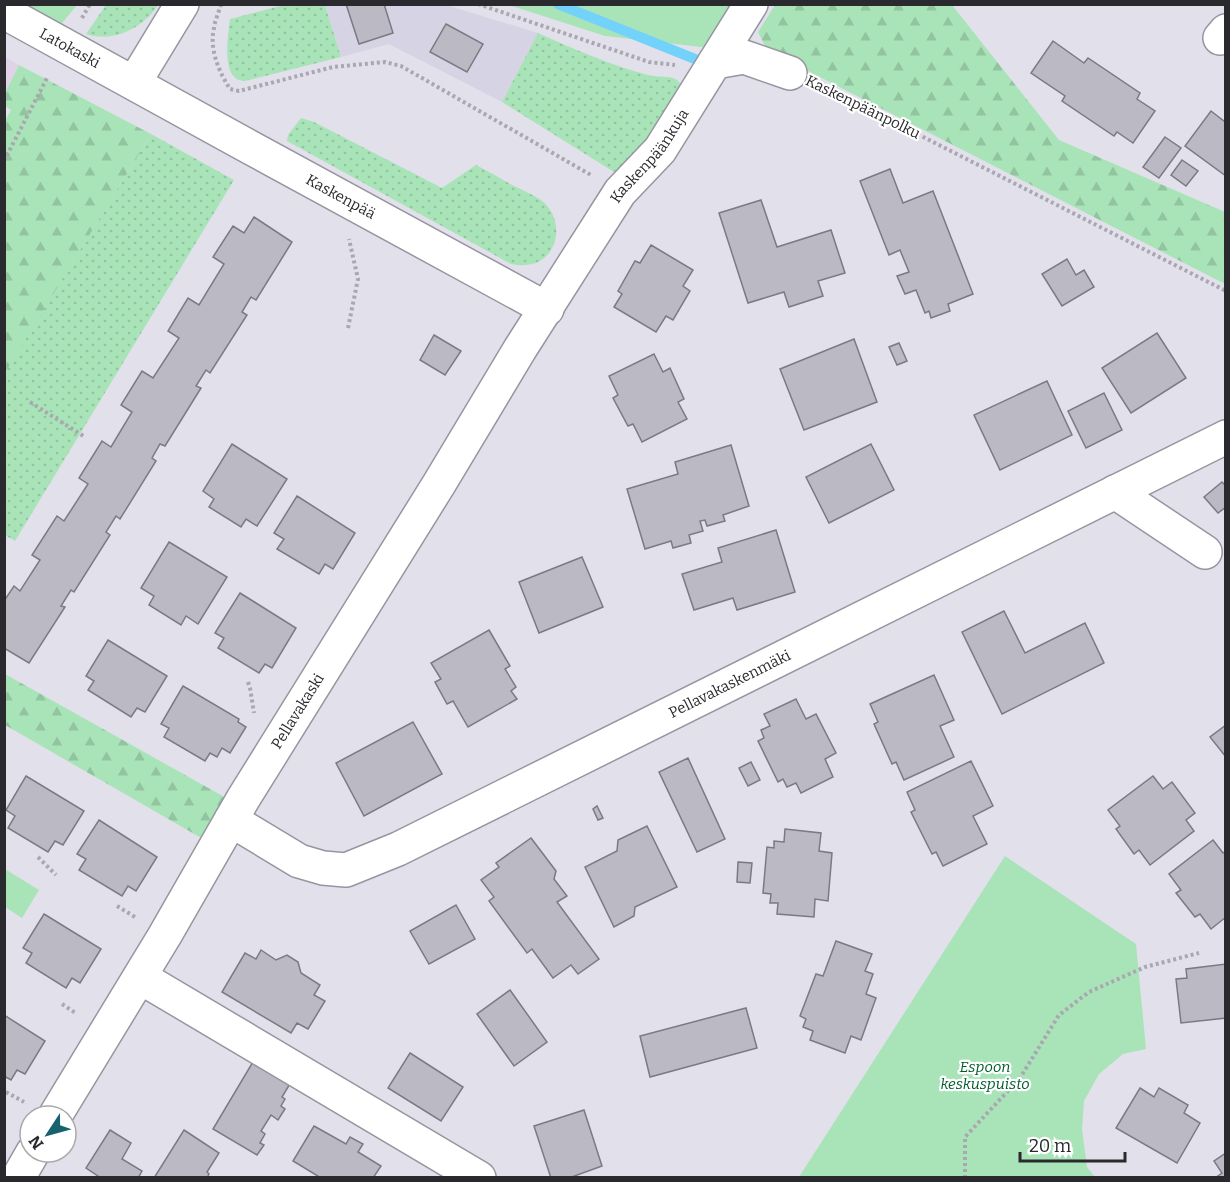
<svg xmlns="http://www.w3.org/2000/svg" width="1230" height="1182" font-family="Bitter,serif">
  <defs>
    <pattern id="grass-dots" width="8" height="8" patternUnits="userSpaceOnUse" patternTransform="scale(1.5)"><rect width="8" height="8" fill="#a9e4b9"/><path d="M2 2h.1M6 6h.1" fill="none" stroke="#92c49f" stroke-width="1.8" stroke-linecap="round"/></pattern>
    <pattern id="forest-firs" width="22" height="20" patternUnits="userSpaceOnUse" patternTransform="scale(1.5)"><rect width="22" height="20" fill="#a9e4b9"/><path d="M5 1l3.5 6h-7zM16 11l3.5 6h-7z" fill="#92c49f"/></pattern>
  </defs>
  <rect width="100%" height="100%" fill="#e2e0eb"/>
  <polygon fill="#d6d3e4" points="325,5 446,5 538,33 502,102 389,44 341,57"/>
  <polygon fill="#e0d3e7" points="5,57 19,65 5,93"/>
  <g fill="url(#grass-dots)">
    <path d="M 106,5 L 106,4 L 158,5 C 154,10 150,16 145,20 C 129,34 106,41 86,34 Z"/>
    <path d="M 284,5 L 325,5 L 341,57 L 245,81 C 240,81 235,79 232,74 C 224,62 228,33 230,19 Z"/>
    <path d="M 538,33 C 574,49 610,65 648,75 C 662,79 680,72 682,90 L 635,156 L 614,172 L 502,102 Z"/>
    <path d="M 301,118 L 314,122 L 442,188 L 476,165 C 488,171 500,178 512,185 C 522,190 532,194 541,200 C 558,213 561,237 549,253 C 540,265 525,267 511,264 L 287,141 L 288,135 Z"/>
    <polygon points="151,134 234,180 15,541 5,535 4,373"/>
  </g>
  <g fill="url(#forest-firs)">
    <polygon points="775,5 952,5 1059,140 1225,212 1225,284 767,50 758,32"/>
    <polygon points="19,65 151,134 5,373 4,122 11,110 5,106 5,93"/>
    <polygon points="5,674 228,799 203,839 5,725"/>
  </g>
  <g fill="#a9e4b9">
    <polygon points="18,5 77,5 58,28"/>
    <polygon points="509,5 735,5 710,48 605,36"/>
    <polygon points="1005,856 1136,944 1146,1049 1123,1054 1099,1074 1084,1101 1082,1129 1087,1167 1095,1177 799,1177"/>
    <polygon points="5,869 39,890 22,918 5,907"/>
  </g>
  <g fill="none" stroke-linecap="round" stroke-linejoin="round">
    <polyline stroke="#72d2f9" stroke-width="10" points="558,4 695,59"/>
  </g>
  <g fill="#bbb9c3" stroke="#7b7982" stroke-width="1.5">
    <polygon points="346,4 384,4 393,33 359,44"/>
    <polygon points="446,24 483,44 467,72 430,52"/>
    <polygon points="1053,41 1084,63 1088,58 1140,93 1137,99 1155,111 1133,143 1117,132 1114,136 1062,101 1065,96 1031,73"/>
    <polygon points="1211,111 1224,121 1226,119 1226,176 1185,146"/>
    <polygon points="1165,137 1181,148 1159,178 1143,167"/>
    <polygon points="1182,160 1198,171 1186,186 1171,175"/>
    <polygon points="890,169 903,203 933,191 973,294 948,304 950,311 931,318 929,311 925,313 916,290 905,294 897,276 909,272 900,250 889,255 860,181"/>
    <polygon points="761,200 777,247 831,230 845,273 818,281 823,296 789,307 784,292 748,303 719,213"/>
    <polygon points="254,217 292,242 256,300 251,297 242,312 247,315 210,373 206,370 196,386 201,388 165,446 160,444 152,458 156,461 120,519 116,516 106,532 110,535 74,592 71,590 61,606 65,607 29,663 4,648 4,601 14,586 20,591 40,560 32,555 57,516 64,521 88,484 79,478 102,441 111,447 132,412 121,405 142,371 153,378 179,338 168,331 188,298 199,305 224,264 213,257 233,226 244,233"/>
    <polygon points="651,245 693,270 683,286 690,291 673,320 666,316 656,332 614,307 622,294 618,291 635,261 640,263"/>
    <polygon points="1067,259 1076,275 1084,270 1094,287 1062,306 1042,274"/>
    <polygon points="1157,333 1186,378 1131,413 1102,368"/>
    <polygon points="434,335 461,351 445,375 420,360"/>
    <polygon points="854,339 877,402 804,430 780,369"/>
    <polygon points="899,343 907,361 897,365 889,347"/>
    <polygon points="654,354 663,372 670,368 684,399 678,402 687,419 642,442 633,424 628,426 613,398 618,395 609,376"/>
    <polygon points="1047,381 1072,435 1000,470 974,415"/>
    <polygon points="1104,393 1122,430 1086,448 1068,411"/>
    <polygon points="232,444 287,479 257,526 246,519 241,527 209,507 214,499 203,491"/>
    <polygon points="871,444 894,490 829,523 806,477"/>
    <polygon points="731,445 749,506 723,515 725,521 707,526 705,520 700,521 703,531 689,535 691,543 673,548 671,541 645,549 627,489 678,474 675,462"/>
    <polygon points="1222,482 1226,486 1226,507 1218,513 1204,497"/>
    <polygon points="297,496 355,533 333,569 325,564 319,574 277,549 284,539 274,533"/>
    <polygon points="776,530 795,592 737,610 733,598 694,610 682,574 722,562 718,548"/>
    <polygon points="169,542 227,577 198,624 186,616 181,625 149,605 154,596 141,588"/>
    <polygon points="582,557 603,607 539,633 519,582"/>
    <polygon points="240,593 296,628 272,668 265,664 259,673 218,648 224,638 215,633"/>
    <polygon points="1004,611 1025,653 1085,623 1104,663 1002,714 962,632"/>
    <polygon points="489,630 510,666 505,669 516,687 511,691 517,699 468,727 453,701 447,704 435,682 441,679 431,663"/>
    <polygon points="108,640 167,676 145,712 137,708 131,717 88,690 94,681 86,676"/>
    <polygon points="934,675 954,720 940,726 954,757 904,780 896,762 892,764 874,724 878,722 870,704"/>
    <polygon points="183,686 239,719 238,722 246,727 230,753 222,748 217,757 210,753 205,761 164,737 169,728 161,724"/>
    <polygon points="796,699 806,719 816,714 836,753 825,759 833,777 801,793 796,783 787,787 783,779 778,782 758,741 764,738 761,730 770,726 764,714"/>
    <polygon points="413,722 442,774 364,816 336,763"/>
    <polygon points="1226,725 1226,757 1210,737"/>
    <polygon points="688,758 725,839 697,852 659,772"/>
    <polygon points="971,761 993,806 973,816 987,844 943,866 936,852 932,854 911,812 915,810 907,792"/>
    <polygon points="751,762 760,780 748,786 739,768"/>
    <polygon points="26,776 84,811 63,845 55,841 48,852 8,828 15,816 6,810"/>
    <polygon points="1153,776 1163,789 1172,782 1195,813 1186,820 1194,831 1150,865 1139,850 1134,854 1116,829 1120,826 1108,810"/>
    <polygon points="597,806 603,818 598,820 593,809"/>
    <polygon points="99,820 157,857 136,891 128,886 122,896 79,870 86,859 77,854"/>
    <polygon points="647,826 677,887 635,907 634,916 614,927 585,867 617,851 618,840"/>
    <polygon points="785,829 821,833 819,851 832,853 828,901 815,899 814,917 777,914 778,903 770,903 771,894 763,893 767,847 774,848 774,841 784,842"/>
    <polygon points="531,838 556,871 554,879 567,896 557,902 599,959 578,974 571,965 553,978 532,949 527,953 489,901 494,897 481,880 499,867 496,863"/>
    <polygon points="1213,840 1223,853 1226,851 1226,917 1211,929 1200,914 1195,917 1176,893 1181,890 1169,874"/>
    <polygon points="738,862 752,863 750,883 737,882"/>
    <polygon points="456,905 475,939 429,964 410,931"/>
    <polygon points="44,914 101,949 80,983 72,978 66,988 26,963 32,953 23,948"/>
    <polygon points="836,941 872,954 865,971 873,974 866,994 876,998 861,1040 851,1036 845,1053 810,1040 813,1031 803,1027 806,1019 800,1016 816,974 823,976"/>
    <polygon points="261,950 276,960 287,955 298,962 301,973 320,985 314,995 325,1001 308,1029 297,1023 291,1033 222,992 245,953 256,959"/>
    <polygon points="1226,964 1226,1018 1181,1023 1176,979 1187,978 1186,969"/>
    <polygon points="510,990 547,1042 514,1066 477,1014"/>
    <polygon points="746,1008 757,1048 650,1077 640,1036"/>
    <polygon points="4,1015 45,1041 25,1074 17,1070 11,1080 4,1076"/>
    <polygon points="410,1053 463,1087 441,1121 388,1088"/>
    <polygon points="257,1055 294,1077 282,1097 285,1099 281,1106 285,1109 278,1120 271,1115 261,1131 265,1134 260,1143 264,1145 257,1155 213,1129"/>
    <polygon points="1140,1088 1154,1097 1159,1088 1188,1105 1184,1113 1200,1123 1177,1163 1116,1128"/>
    <polygon points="584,1110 602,1166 569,1178 551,1178 534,1126"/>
    <polygon points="314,1126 346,1144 350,1137 363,1144 358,1152 381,1166 373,1178 321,1178 293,1161"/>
    <polygon points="110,1130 131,1143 122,1159 142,1171 138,1178 101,1178 86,1168"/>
    <polygon points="184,1130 219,1153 207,1172 209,1174 207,1178 154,1178"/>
    <polygon points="1226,1153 1226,1178 1215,1178 1222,1173 1214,1161"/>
  </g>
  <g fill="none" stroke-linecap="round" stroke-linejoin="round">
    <defs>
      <g id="minor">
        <path id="s1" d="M 4,12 L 244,144 L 547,309"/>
        <polyline points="1220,38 1226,31"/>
        <polyline points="715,62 744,57 790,73"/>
        <polyline points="134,83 182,4"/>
        <polyline points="1115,492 1205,552"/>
        <path id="s2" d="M 231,820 L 299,861 L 323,868 L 346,870 L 398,849 L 1226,437"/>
        <polyline points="140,977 479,1178"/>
        <path id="s3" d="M 55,1116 L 165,935 L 243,799 L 439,484 L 520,349 L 620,192 L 660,150 L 751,4"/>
        <polyline points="18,1178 33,1152"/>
      </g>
    </defs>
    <use href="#minor" stroke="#97959f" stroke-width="36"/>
    <g stroke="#a9a7b0" stroke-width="4" stroke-dasharray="3 3" stroke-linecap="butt">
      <path d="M 221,4 C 219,12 215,20 214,28 C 209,49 219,72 230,89 L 239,91 L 333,67 L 385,62 L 401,66 L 591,175"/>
      <polyline points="478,4 649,62 675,65"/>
      <polyline points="82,18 90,4"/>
      <polyline points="821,85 1226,291"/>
      <polyline points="4,161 48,76"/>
      <polyline points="348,328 358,279 349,239"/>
      <polyline points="30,402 85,437"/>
      <polyline points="248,682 250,688 254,713"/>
      <polyline points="38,857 56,875"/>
      <polyline points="117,906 135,917"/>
      <polyline points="62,1004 77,1014"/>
      <polyline points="6,1092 24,1102"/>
      <polyline points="965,1178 965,1137 1020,1078 1059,1015 1089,992 1145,967 1199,953"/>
    </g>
    <use href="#minor" stroke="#fff" stroke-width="33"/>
  </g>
  <g text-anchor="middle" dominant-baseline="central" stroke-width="4.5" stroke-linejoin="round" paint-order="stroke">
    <g font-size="15" fill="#2a292d" stroke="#fff">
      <text stroke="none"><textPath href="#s1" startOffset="75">Latokaski</textPath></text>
      <text transform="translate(863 107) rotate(26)">Kaskenpäänpolku</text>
      <text stroke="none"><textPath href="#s3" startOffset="1130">Kaskenpäänkuja</textPath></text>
      <text stroke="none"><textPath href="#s1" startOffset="384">Kaskenpää</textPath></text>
      <text stroke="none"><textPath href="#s2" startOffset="554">Pellavakaskenmäki</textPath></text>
      <text stroke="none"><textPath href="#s3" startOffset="472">Pellavakaski</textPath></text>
    </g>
    <g font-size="15" font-style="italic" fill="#005c2d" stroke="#fff">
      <text x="985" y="1067">Espoon<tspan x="985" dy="17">keskuspuisto</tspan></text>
    </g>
  </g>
  <rect width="1230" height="1182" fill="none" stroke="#2a292d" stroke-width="12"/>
  <g transform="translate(48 1134) rotate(234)"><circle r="28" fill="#ffffff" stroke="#aaa9ab" stroke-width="1.5"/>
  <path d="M0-4.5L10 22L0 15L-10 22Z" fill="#18626f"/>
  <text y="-9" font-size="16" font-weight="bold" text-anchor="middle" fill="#2a292d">N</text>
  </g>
  <path d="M1020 1152v9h105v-9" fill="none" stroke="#2a292d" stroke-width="3"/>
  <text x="1029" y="1152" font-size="18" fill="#2a292d" stroke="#ffffff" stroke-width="4.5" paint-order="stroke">20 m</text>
</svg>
